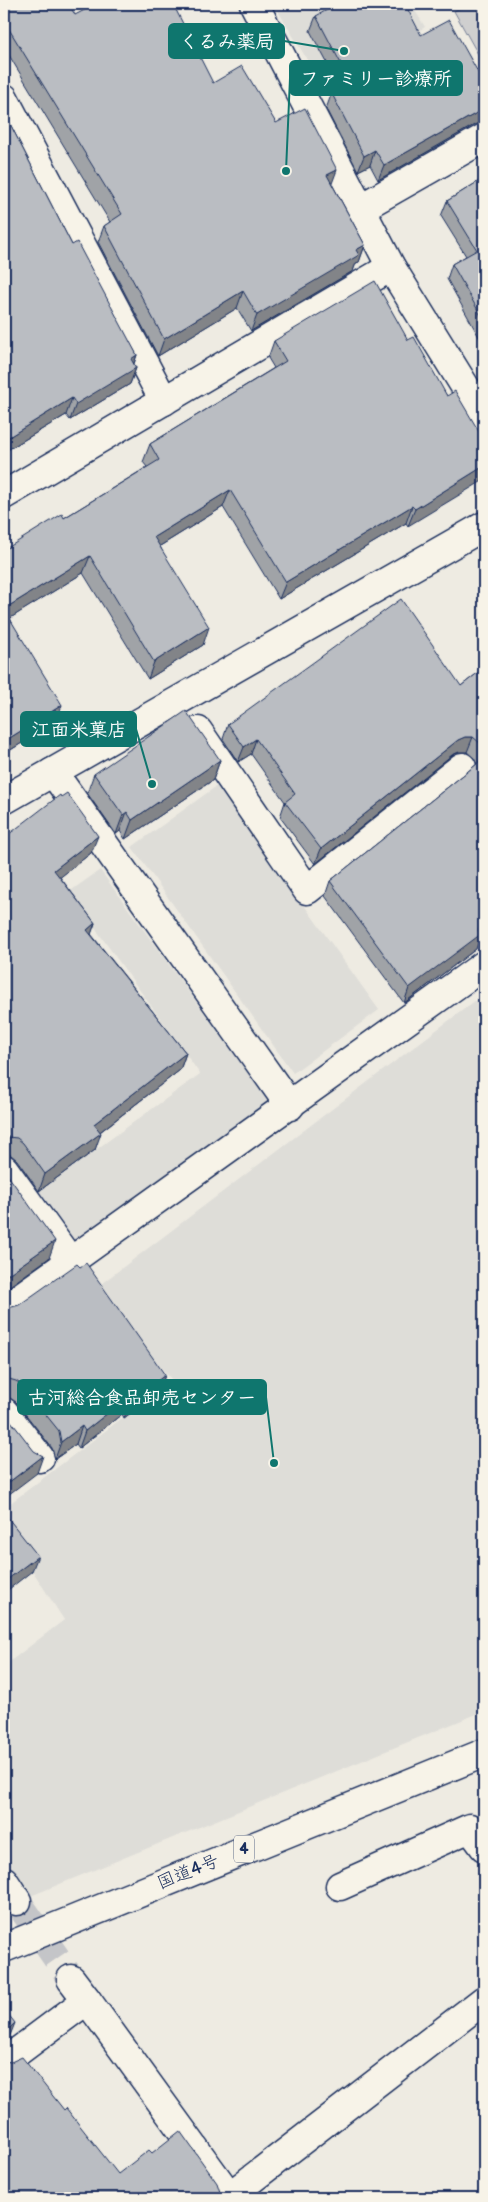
<svg xmlns="http://www.w3.org/2000/svg" width="488" height="2202" font-family="'Balsamiq Sans','Klee One',sans-serif">
  <rect width="100%" height="100%" fill="#eeebe2"/>
  <filter id="ink" filterUnits="userSpaceOnUse"><feTurbulence type="fractalNoise" baseFrequency=".02" numOctaves="2"/><feDisplacementMap in="SourceGraphic" scale="10" xChannelSelector="R" yChannelSelector="G"/><feConvolveMatrix kernelMatrix="1 2 1 2 8 2 1 2 1" color-interpolation-filters="sRGB"/></filter>
  <g filter="url(#ink)">
    <g fill="#deddd8">
      <polygon points="274,4 411,4 425,27 324,88"/>
      <polygon points="218,785 379,1010 293,1073 132,847"/>
      <polygon points="100,870 270,1103 73,1247 35,1194 200,1074 69,892"/>
      <polygon points="484,994 484,1711 28,1897 4,1864 4,1666 64,1620 4,1526 4,1508 172,1380 93,1290"/>
    </g>
    <polygon fill="#cfcfcf" stroke="#757f96" points="468,4 484,4 484,65 454,11"/>
    <g fill="none" stroke-linecap="round" stroke-linejoin="round">
      <polyline stroke="#c4c5c8" stroke-width="28" stroke-dasharray="28 14" stroke-linecap="butt" points="17,1901 71,1979"/>
      <defs>
        <g id="minor">
          <polyline points="254,4 391,267 484,417"/>
          <polyline points="4,98 164,401"/>
          <polyline points="361,208 484,138"/>
          <polyline points="4,495 391,267"/>
          <polyline points="198,731 307,890 462,767"/>
          <polyline points="53,772 290,1106"/>
          <polyline points="4,800 484,526"/>
          <polyline points="4,1169 71,1262"/>
          <polyline points="4,1309 484,965"/>
          <polyline points="4,1412 40,1458"/>
          <polyline points="4,1881 17,1901"/>
          <polyline points="340,1886 470,1828 484,1847"/>
          <polyline points="87,2000 231,2198"/>
          <polyline points="4,2062 87,2000 71,1979"/>
          <polyline points="227,2198 484,2000"/>
        </g>
        <polyline id="highway" points="4,1948 484,1753"/>
      </defs>
      <use href="#minor" stroke="#1b2f5e" stroke-width="31"/>
      <use href="#highway" stroke="#1b2f5e" stroke-width="31"/>
      <use href="#minor" stroke="#f7f3e8" stroke-width="28"/>
      <use href="#highway" stroke="#f7f3e8" stroke-width="28"/>
    </g>
    <g fill="#a0a3a7" stroke="#1b2f5e">
      <polygon points="4,4 75,15 213,83 276,123 332,184 365,245 359,262 356,263 353,271 251,331 237,308 158,356 98,242 104,226 110,222 4,47"/>
      <polygon points="316,16 421,35 484,83 484,124 476,124 378,180 370,165 358,171 326,109 336,81 337,81 310,31"/>
      <polygon points="4,112 72,245 137,355 134,364 136,368 130,384 70,420 66,415 4,452"/>
      <polygon points="484,178 484,346 447,279 452,264 466,256 441,216 447,201"/>
      <polygon points="408,340 447,396 484,440 408,526 406,523 279,599 223,507 160,546 203,645 148,679 83,573 10,618 56,722 4,754 4,550 64,518 147,467 143,462 150,444 274,368 268,358 274,341"/>
      <polygon points="484,668 484,936 480,939 476,949 404,1003 325,896 330,881 477,764 474,758 467,752 459,752 452,755 315,864 280,817 285,802 251,754 238,762 223,739 228,724 461,686"/>
      <polygon points="220,760 213,780 125,839 120,831 116,834 87,793 94,774"/>
      <polygon points="4,838 91,853 60,877 95,923 91,934 186,1053 180,1070 100,1132 95,1150 39,1191 17,1160 11,1155 4,1154"/>
      <polygon points="4,1306 165,1375 159,1392 124,1418 122,1414 79,1448 76,1444 55,1459 52,1448 16,1402 10,1398 4,1397"/>
    </g>
    <g fill="#828488" stroke="#1b2f5e">
      <polygon points="484,109 484,124 476,124 378,180 384,165 482,110"/>
      <polygon points="375,150 370,165 358,171 364,156"/>
      <polygon points="337,170 331,186 327,175"/>
      <polygon points="365,245 359,262 356,263 353,271 251,331 257,315 356,250"/>
      <polygon points="243,291 237,308 158,356 164,339"/>
      <polygon points="137,355 131,370 136,368 130,384 70,420 76,404 131,359"/>
      <polygon points="72,398 66,415 4,452 4,440"/>
      <polygon points="484,466 484,480 408,526 415,509"/>
      <polygon points="230,490 223,507 147,554 154,537"/>
      <polygon points="412,506 406,523 279,599 286,582"/>
      <polygon points="90,556 83,573 4,622 4,609"/>
      <polygon points="209,627 203,645 148,679 154,662"/>
      <polygon points="62,705 56,722 4,754 4,749 8,739"/>
      <polygon points="465,737 473,737 467,752 459,752 452,755 315,864 321,849 458,740"/>
      <polygon points="256,739 251,754 238,762 244,747"/>
      <polygon points="220,760 213,780 125,839 132,820"/>
      <polygon points="127,812 120,831 116,834 123,815"/>
      <polygon points="98,836 91,853 48,887 54,870"/>
      <polygon points="95,923 89,940 87,930"/>
      <polygon points="484,925 484,936 480,939 476,949 404,1003 409,988"/>
      <polygon points="186,1053 180,1070 88,1141 94,1124"/>
      <polygon points="101,1133 95,1150 39,1191 45,1174"/>
      <polygon points="8,1137 4,1149 4,1138"/>
      <polygon points="55,1241 49,1258 4,1290 4,1277"/>
      <polygon points="165,1375 159,1392 124,1418 131,1401"/>
      <polygon points="9,1379 4,1393 4,1381"/>
      <polygon points="128,1397 122,1414 79,1448 85,1431"/>
      <polygon points="82,1426 76,1444 55,1459 61,1442"/>
      <polygon points="43,1456 37,1473 4,1498 4,1486"/>
      <polygon points="38,1556 32,1571 4,1593 4,1582"/>
      <polygon points="15,2023 9,2038 4,2043 4,2033"/>
    </g>
    <g fill="#babdc2" stroke="#1b2f5e">
      <polygon points="4,4 69,4 75,15 96,4 173,4 213,83 242,66 276,123 305,108 337,170 327,175 365,245 356,250 359,255 257,315 243,291 164,339 104,226 122,214 4,21"/>
      <polygon points="338,4 405,4 421,35 449,20 484,83 484,109 482,110 384,165 375,150 364,156 332,94 340,89 336,81 347,75 316,16"/>
      <polygon points="4,112 72,245 77,242 137,355 131,359 136,368 76,404 72,398 4,440"/>
      <polygon points="484,178 484,321 452,264 477,250 447,201"/>
      <polygon points="375,281 408,340 414,337 447,396 455,391 484,440 484,466 415,509 412,506 286,582 230,490 154,537 209,627 154,662 90,556 4,609 62,705 8,739 4,733 4,550 62,514 64,518 159,460 150,444 286,361 274,341"/>
      <polygon points="401,599 461,686 484,668 484,925 478,930 481,934 409,988 330,881 477,764 482,757 483,749 480,743 473,737 465,737 458,740 321,849 285,802 295,794 256,739 244,747 228,724"/>
      <polygon points="186,711 220,760 132,820 127,812 123,815 94,774"/>
      <polygon points="67,793 98,836 54,870 95,923 87,930 186,1053 94,1124 101,1133 45,1174 23,1143 17,1138 8,1137 4,1138 4,838 60,795 61,797"/>
      <polygon points="4,1170 55,1241 4,1277"/>
      <polygon points="86,1263 165,1375 131,1401 128,1397 85,1431 82,1426 61,1442 59,1431 22,1385 16,1381 9,1379 4,1381 4,1306 12,1307 19,1305 77,1264 80,1267"/>
      <polygon points="4,1412 34,1451 43,1456 4,1486"/>
      <polygon points="4,1513 38,1556 4,1582"/>
      <polygon points="4,2009 15,2023 4,2033"/>
      <polygon points="22,2057 64,2110 66,2108 118,2174 149,2150 152,2153 180,2131 217,2183 220,2192 230,2198 4,2198 4,2061 11,2062"/>
    </g>
  </g>
  <g text-anchor="middle" dominant-baseline="central" stroke-width="4.5" stroke-linejoin="round" paint-order="stroke">
    <rect fill="#f7f3e8" stroke="#5d6a87" stroke-width="1" x="234" y="1835.5" width="20" height="27" rx="4"/>
    <g font-size="16" font-weight="bold" fill="#1b2f5e">
      <text x="244" y="1849">4</text>
    </g>
    <g font-size="18" fill="#1b2f5e" stroke="#f7f3e8">
      <text transform="translate(188 1872) rotate(-22)">国道4号</text>
    </g>
  </g>
  <path fill="none" stroke="#0f766e" stroke-width="2" d="M344 51L284 41M286 171L290 78M152 784L136 729M274 1463L266 1397"/>
  <g fill="#0f766e" stroke="#f7f3e8" stroke-width="2">
    <circle cx="344" cy="51" r="5"/>
    <circle cx="286" cy="171" r="5"/>
    <circle cx="152" cy="784" r="5"/>
    <circle cx="274" cy="1463" r="5"/>
  </g>
  <g fill="#0f766e" stroke="#0f766e" stroke-width="2">
    <rect x="169" y="24" width="115" height="34" rx="5"/>
    <rect x="290" y="61" width="172" height="34" rx="5"/>
    <rect x="21" y="712" width="115" height="34" rx="5"/>
    <rect x="18" y="1380" width="248" height="34" rx="5"/>
  </g>
  <g font-size="19" text-anchor="middle" font-weight="bold" fill="#fff">
    <text x="227" y="48">くるみ薬局</text>
    <text x="376" y="85">ファミリー診療所</text>
    <text x="79" y="736">江面米菓店</text>
    <text x="142" y="1404">古河総合食品卸売センター</text>
  </g>
  <rect width="488" height="2202" fill="none" stroke="#f7f3e8" stroke-width="20"/>
  <rect x="10" y="10" width="468" height="2182" fill="none" stroke="#1b2f5e" stroke-width="2" filter="url(#ink)"/>
</svg>
